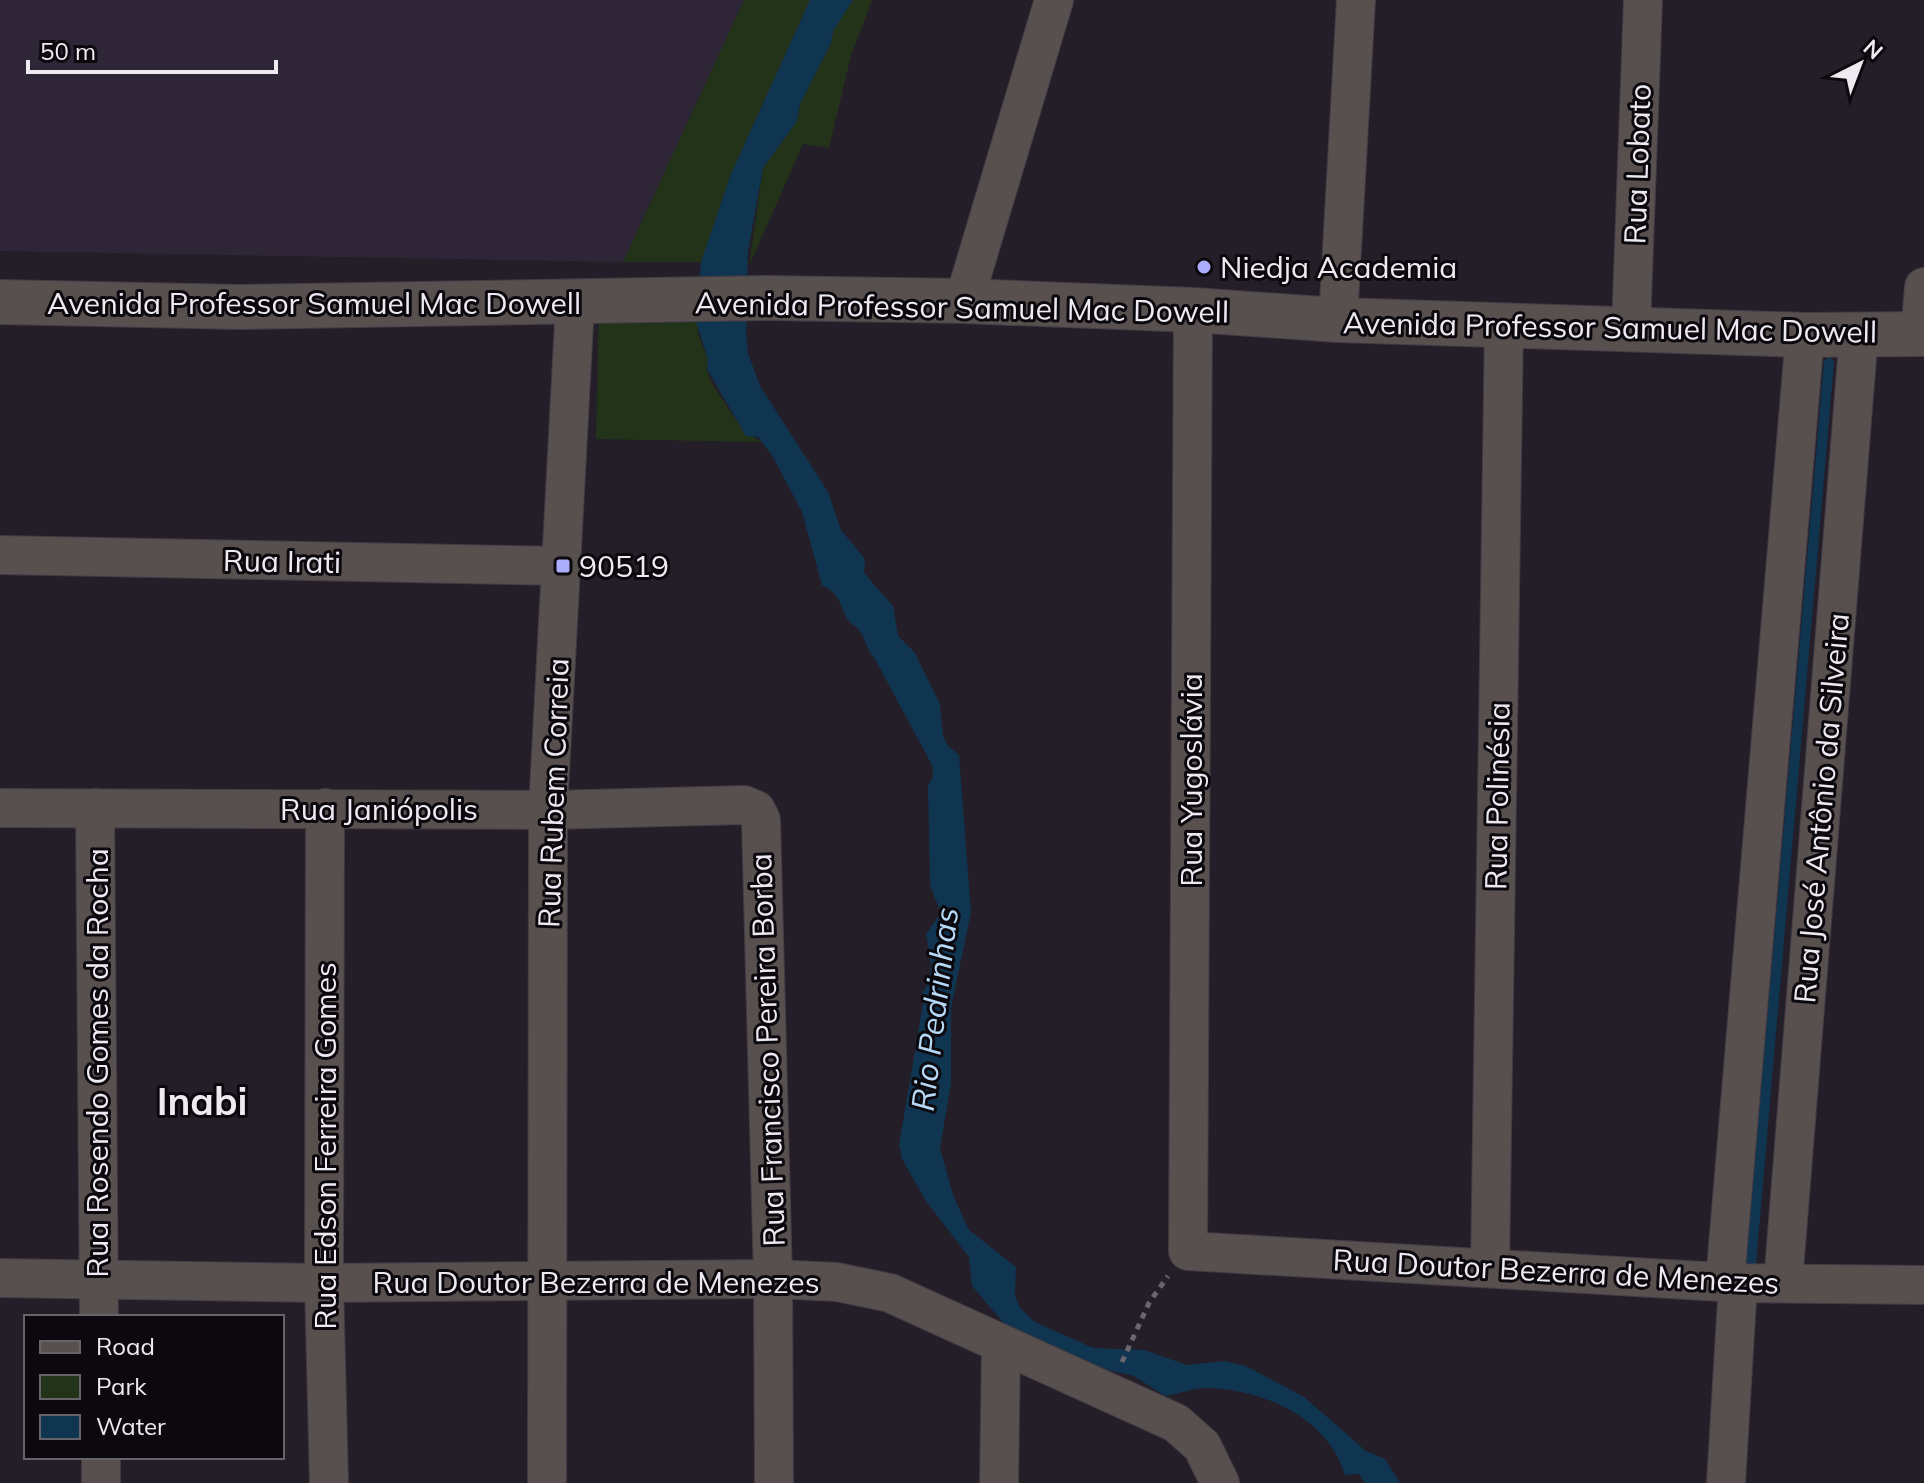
<svg xmlns="http://www.w3.org/2000/svg" width="1924" height="1483" font-family="Mulish,sans-serif">
  <rect width="100%" height="100%" fill="#241e29"/>
  <polygon fill="#2e2536" points="0,0 744,0 623,262 0,251"/>
  <g fill="#223319">
    <polygon points="744,0 810,0 731,174 701,262 623,262"/>
    <polygon points="853,0 872,0 851,56 829,148 803,144 749,266 763,168 797,121 800,104 831,43 833,31"/>
    <polygon points="697,305 698,334 708,359 707,369 711,382 742,429 761,442 596,439 599,310"/>
  </g>
  <path fill="#103550" d="M 810,0 L 853,0 L 833,31 L 831,43 L 800,104 L 797,121 L 763,168 L 748,251 L 746,333 L 748,353 L 760,386 L 828,492 L 841,530 L 865,559 L 864,573 L 893,606 L 898,636 L 915,653 L 940,704 L 943,736 L 948,746 L 959,755 L 971,912 L 951,1008 L 951,1083 L 940,1148 L 953,1195 L 969,1230 L 1016,1267 L 1015,1295 L 1020,1308 L 1035,1322 L 1093,1348 L 1144,1350 L 1187,1365 L 1224,1361 L 1246,1366 L 1304,1397 L 1366,1451 L 1385,1459 L 1400,1483 L 1365,1483 L 1359,1474 L 1345,1475 C 1328,1418 1263,1389 1207,1388 C 1193,1388 1178,1394 1165,1396 L 1134,1376 L 1090,1366 L 1007,1327 L 972,1286 L 969,1257 L 926,1201 L 902,1159 L 899,1145 L 923,1004 L 922,993 C 937,975 929,955 926,934 L 941,913 L 930,885 L 928,785 L 933,777 L 932,765 L 875,659 C 866,649 866,639 859,630 C 856,626 852,625 849,621 C 837,604 844,597 822,585 L 802,512 L 773,457 L 758,437 L 746,436 L 707,369 L 708,359 L 696,322 L 701,262 L 731,174 Z"/>
  <g fill="none" stroke-linecap="round" stroke-linejoin="round">
    <polyline stroke="#103550" stroke-width="10" points="1751,1264 1829,363"/>
    <defs>
      <g id="minor">
        <polyline points="964,301 1054,0"/>
        <polyline points="1193,310 1188,1251 1738,1283 1924,1285"/>
        <polyline points="1338,320 1356,0"/>
        <polyline points="1631,328 1643,0"/>
        <polyline points="1920,334 1924,287"/>
        <polyline points="0,555 563,566"/>
        <polyline points="0,808 548,810 744,805 756,810 761,820 773,1279 774,1483"/>
        <polyline points="95,808 99,1317"/>
        <polyline points="325,808 324,1283 329,1483"/>
        <polyline points="1490,1268 1504,324"/>
        <polyline points="0,1278 324,1283 773,1279 837,1282 890,1293 1176,1423 1202,1446 1220,1483"/>
        <polyline points="1725,1281 1805,335"/>
        <polyline points="1783,1283 1859,333"/>
        <polyline points="101,1457 101,1483"/>
        <polyline points="547,1483 548,810 575,304"/>
        <polyline points="999,1483 1001,1346"/>
        <polyline points="1726,1483 1738,1283"/>
      </g>
      <polyline id="tertiary" points="0,302 242,307 768,298 964,301 1193,310 1338,320 1805,335 1924,334"/>
    </defs>
    <use href="#minor" stroke="#403b45" stroke-width="40"/>
    <use href="#tertiary" stroke="#403b45" stroke-width="46"/>
    <polyline stroke="#6a656f" stroke-width="5" stroke-dasharray="6 6" stroke-linecap="butt" points="1122,1362 1149,1303 1168,1276"/>
    <use href="#minor" stroke="#57504e" stroke-width="38"/>
    <use href="#tertiary" stroke="#57504e" stroke-width="44"/>
  </g>
  <g fill="#adaefb" stroke="#0c090e" stroke-width="3">
    <circle cx="1204" cy="267" r="8"/>
    <rect x="555" y="558" width="16" height="16" rx="4"/>
  </g>
  <g text-anchor="middle" dominant-baseline="central" stroke-width="6" stroke-linejoin="round" paint-order="stroke">
    <g font-size="30" fill="#eeeaf2" stroke="#0c090e">
      <text transform="translate(1637 164) rotate(-88)">Rua Lobato</text>
      <text x="314" y="303">Avenida Professor Samuel Mac Dowell</text>
      <text transform="translate(962 307) rotate(1)">Avenida Professor Samuel Mac Dowell</text>
      <text transform="translate(1610 327) rotate(1)">Avenida Professor Samuel Mac Dowell</text>
      <text transform="translate(282 561) rotate(1)">Rua Irati</text>
      <text transform="translate(1191 780) rotate(-90)">Rua Yugoslávia</text>
      <text transform="translate(553 793) rotate(-88)">Rua Rubem Correia</text>
      <text transform="translate(1497 796) rotate(-89)">Rua Polinésia</text>
      <text transform="translate(1821 808) rotate(-85)">Rua José Antônio da Silveira</text>
      <text x="379" y="809">Rua Janiópolis</text>
      <text transform="translate(767 1050) rotate(-92)">Rua Francisco Pereira Borba</text>
      <text transform="translate(97 1063) rotate(-90)">Rua Rosendo Gomes da Rocha</text>
      <text transform="translate(325 1146) rotate(-90)">Rua Edson Ferreira Gomes</text>
      <text transform="translate(1556 1271) rotate(3)">Rua Doutor Bezerra de Menezes</text>
      <text x="596" y="1282">Rua Doutor Bezerra de Menezes</text>
    </g>
    <g font-size="30" fill="#eeeaf2" stroke="#0c090e" text-anchor="start">
      <text x="1220" y="267">Niedja Academia</text>
      <text x="579" y="566">90519</text>
    </g>
    <g font-size="32" font-style="italic" fill="#b5d9f7" stroke="#0c090e">
      <text transform="translate(934 1009) rotate(-83)">Rio Pedrinhas</text>
    </g>
    <g font-size="38" font-weight="bold" fill="#eeeaf2" stroke="#0c090e">
      <text x="202" y="1101">Inabi</text>
    </g>
  </g>
  <rect x="24" y="1315" width="260" height="144" fill="#0c090e" stroke="#666369" stroke-width="2"/>
  <rect x="40" y="1341" width="40" height="12" fill="#57504e" stroke="#666369" stroke-width="2"/>
  <text x="96" y="1355" font-size="24" fill="#eeeaf2">Road</text>
  <rect x="40" y="1375" width="40" height="24" fill="#223319" stroke="#666369" stroke-width="2"/>
  <text x="96" y="1395" font-size="24" fill="#eeeaf2">Park</text>
  <rect x="40" y="1415" width="40" height="24" fill="#103550" stroke="#666369" stroke-width="2"/>
  <text x="96" y="1435" font-size="24" fill="#eeeaf2">Water</text>
  <g transform="translate(1860 64) rotate(42)" stroke="#0c090e" stroke-width="6" paint-order="stroke">
  <path d="M0-6L14 30L0 20L-14 30Z" fill="#eeeaf2"/>
  <text y="-12" font-size="22" font-weight="bold" text-anchor="middle" fill="#eeeaf2">N</text>
  </g>
  <path d="M28 60v12h248v-12" fill="none" stroke="#eeeaf2" stroke-width="4"/>
  <text x="40" y="60" font-size="24" fill="#eeeaf2" stroke="#0c090e" stroke-width="6" paint-order="stroke">50 m</text>
</svg>
